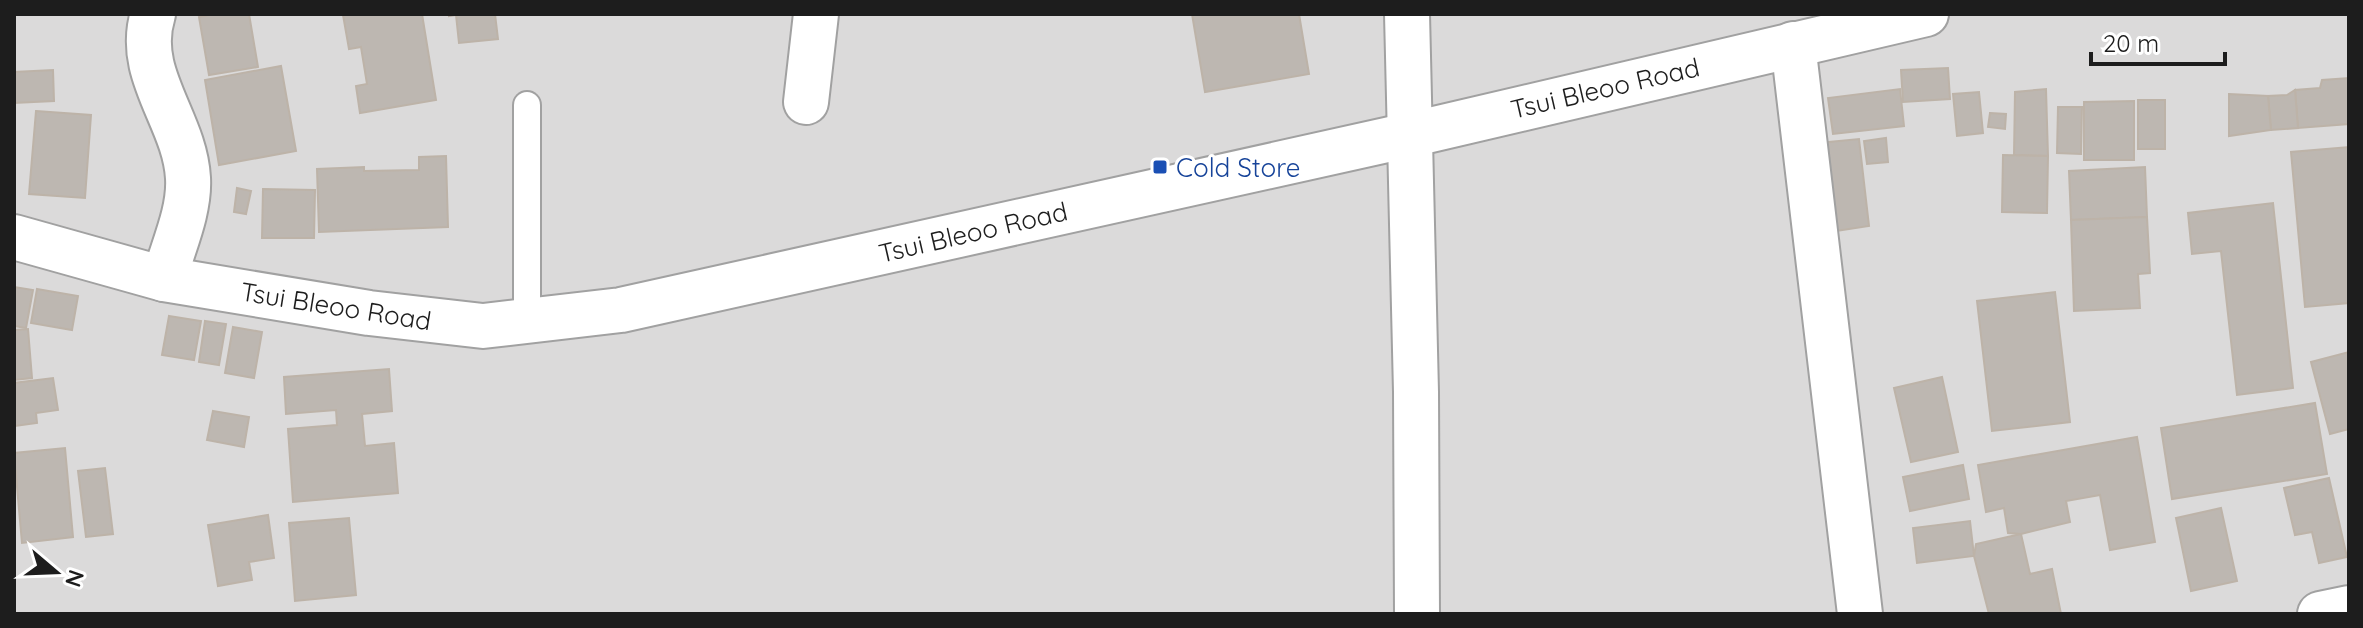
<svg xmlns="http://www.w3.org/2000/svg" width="2363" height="628" font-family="Quicksand,sans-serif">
  <rect width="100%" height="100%" fill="#edebe4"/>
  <rect fill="#dbdada" x="14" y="14" width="2335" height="600"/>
  <g fill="#bdb7b1" stroke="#bdb3a8" stroke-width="2">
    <polygon points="214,14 249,14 258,67 209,75 199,17"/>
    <polygon points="422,14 436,100 360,113 356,86 367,84 361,47 349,49 343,15"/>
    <polygon points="449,14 495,14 498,39 459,43 456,15 449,16"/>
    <polygon points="1192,14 1299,14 1309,74 1205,92"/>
    <polygon points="281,66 296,151 219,165 205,80"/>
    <polygon points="1948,68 1950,99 1903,102 1901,70"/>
    <polygon points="53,70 54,101 14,103 14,72"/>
    <polygon points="2349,78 2349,124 2298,128 2295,90 2320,88 2322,80"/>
    <polygon points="1900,89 1904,126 1833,134 1828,98"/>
    <polygon points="2046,89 2048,156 2014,155 2015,92"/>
    <polygon points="2295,90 2298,128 2271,130 2268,96 2287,95"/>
    <polygon points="1979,92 1983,133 1957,136 1953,94"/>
    <polygon points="2229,94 2268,96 2271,130 2229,136"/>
    <rect x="2138" y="100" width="27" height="49"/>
    <polygon points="2134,101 2134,160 2084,160 2084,102"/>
    <polygon points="2058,107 2082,107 2081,154 2057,153"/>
    <polygon points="36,111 91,115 85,198 29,194"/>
    <polygon points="1990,113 2006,114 2005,129 1988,127"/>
    <polygon points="1886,138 1888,162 1867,164 1864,141"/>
    <polygon points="1859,139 1869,226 1829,232 1819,143"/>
    <polygon points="2349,147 2349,303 2305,307 2291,152"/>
    <polygon points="2003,155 2048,156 2047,213 2002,212"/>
    <polygon points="446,156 448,227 319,232 317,169 364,167 364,171 419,170 419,157"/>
    <polygon points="2145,167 2147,217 2071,220 2069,171"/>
    <polygon points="237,188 251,191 246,214 234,212"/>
    <polygon points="263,189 315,190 314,238 262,238"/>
    <polygon points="2273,203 2293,388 2237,395 2221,251 2192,254 2188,213"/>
    <polygon points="2147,217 2150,273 2138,274 2140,308 2074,311 2071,220"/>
    <polygon points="14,287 33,290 26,328 14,326"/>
    <polygon points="37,289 78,296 72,330 31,323"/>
    <polygon points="2055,292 2070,422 1992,431 1977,301"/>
    <polygon points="169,316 201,321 194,360 162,355"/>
    <polygon points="205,321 226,324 219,365 199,362"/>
    <polygon points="233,327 262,332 254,378 225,373"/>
    <polygon points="28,329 32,378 14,380 14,330"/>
    <polygon points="2349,352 2349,429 2330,434 2311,362"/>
    <polygon points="389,369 392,411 362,414 365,446 394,443 398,493 293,502 288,429 337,425 336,410 286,414 284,377"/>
    <polygon points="1942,377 1958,452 1911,462 1894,388"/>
    <polygon points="53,378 58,410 36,413 37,423 14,426 14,383"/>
    <polygon points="2315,403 2327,474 2172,499 2161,428"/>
    <polygon points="213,411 249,417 244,447 207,440"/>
    <polygon points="2137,437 2155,542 2110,550 2100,495 2066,501 2070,522 2021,534 2008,533 2004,508 1986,512 1978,465"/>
    <polygon points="65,448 73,537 22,543 14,453"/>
    <polygon points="1963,465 1969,499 1910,511 1903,477"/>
    <polygon points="105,468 113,534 86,537 78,471"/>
    <polygon points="2329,478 2347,557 2319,563 2312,532 2295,535 2284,488"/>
    <polygon points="2221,508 2237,581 2191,591 2176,518"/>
    <polygon points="268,515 274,558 249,562 252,580 218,586 208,525"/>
    <polygon points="349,518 356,595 295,601 289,523"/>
    <polygon points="1970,521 1974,556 1917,563 1913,528"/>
    <polygon points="2021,534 2030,574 2052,569 2061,614 1989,614 1974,556 1976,544"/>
  </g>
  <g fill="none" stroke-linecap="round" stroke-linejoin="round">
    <defs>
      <polyline id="service" points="527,105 527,321"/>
      <g id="minor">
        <path d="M 153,14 C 134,74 185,120 188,178 C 190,211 173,247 164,279"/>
        <polyline points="1407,14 1416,392 1417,614"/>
        <polyline points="1793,44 1860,614"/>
        <polyline points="806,102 816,14"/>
        <polyline points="14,237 164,279 369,313 483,326 621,310 1409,135 1926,14"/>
        <polyline points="2320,614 2349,608"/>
      </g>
    </defs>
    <use href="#service" stroke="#a1a1a1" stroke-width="30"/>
    <use href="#minor" stroke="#a1a1a1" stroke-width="48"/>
    <use href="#service" stroke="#fff" stroke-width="26"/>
    <use href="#minor" stroke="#fff" stroke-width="44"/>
  </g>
  <rect fill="#1a4fb4" stroke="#fff" stroke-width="3" x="1152" y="159" width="16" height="16" rx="4"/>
  <g text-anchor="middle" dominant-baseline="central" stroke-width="6" stroke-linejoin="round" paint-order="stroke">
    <g font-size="26" fill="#1d1d1d" stroke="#fff">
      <text transform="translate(1605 88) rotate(-13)">Tsui Bleoo Road</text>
      <text transform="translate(973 232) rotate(-13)">Tsui Bleoo Road</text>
      <text transform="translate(336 306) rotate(9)">Tsui Bleoo Road</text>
    </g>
    <g font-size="26" fill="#164399" stroke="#fff" text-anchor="start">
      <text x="1176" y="167">Cold Store</text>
    </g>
  </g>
  <rect width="2363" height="628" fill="none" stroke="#1d1d1d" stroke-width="32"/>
  <g transform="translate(56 572) rotate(109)" stroke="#ffffff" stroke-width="6" paint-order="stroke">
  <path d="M0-6L14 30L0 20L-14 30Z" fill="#1d1d1d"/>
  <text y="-12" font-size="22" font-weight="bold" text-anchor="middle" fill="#1d1d1d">N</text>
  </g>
  <path d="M2091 52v12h134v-12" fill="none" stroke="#1d1d1d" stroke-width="4"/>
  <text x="2103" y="52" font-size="24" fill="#1d1d1d" stroke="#ffffff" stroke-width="6" paint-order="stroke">20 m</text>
</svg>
